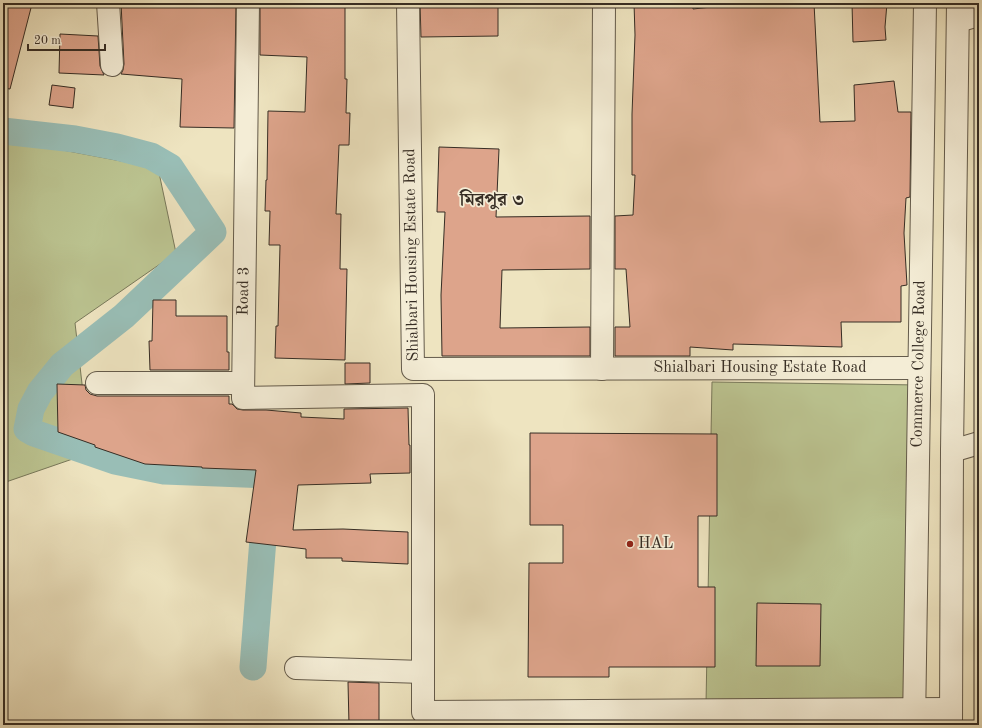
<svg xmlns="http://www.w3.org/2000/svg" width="982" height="728" font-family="'Old Standard TT','Noto Serif Bengali',serif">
  <rect width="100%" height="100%" fill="#eee4c0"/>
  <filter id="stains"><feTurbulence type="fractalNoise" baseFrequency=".005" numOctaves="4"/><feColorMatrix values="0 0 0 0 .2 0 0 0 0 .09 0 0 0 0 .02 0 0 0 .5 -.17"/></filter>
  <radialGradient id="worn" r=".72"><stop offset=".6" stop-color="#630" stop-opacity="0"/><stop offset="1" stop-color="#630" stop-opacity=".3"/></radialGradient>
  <g fill="#bbc390" stroke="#78785a">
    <polygon points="3,127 36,145 158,168 176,253 75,323 90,453 3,483"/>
    <polygon points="712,382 919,385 913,707 706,704"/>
  </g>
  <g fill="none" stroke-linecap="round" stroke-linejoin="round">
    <polyline stroke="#99beb6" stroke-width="27" points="3,131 75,139 117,147 151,156 170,167 213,232 124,316 62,365 40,392 31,409 27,429 34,433 115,461 164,471 268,475 253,667"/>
  </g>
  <g fill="#dda48b" stroke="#362d24">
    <polygon points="121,3 236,3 234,128 180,127 182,79 121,74 123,70 124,64"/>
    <polygon points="260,3 345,3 345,79 347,79 346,113 350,113 349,145 339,145 336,214 341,214 340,269 347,269 345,360 275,358 276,326 278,326 280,245 269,245 270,211 265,211 266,180 267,180 268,111 305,112 307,57 260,55"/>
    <polygon points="420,3 498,3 498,36 421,37"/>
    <polygon points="634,3 693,3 693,9 748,3 814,3 820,122 855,121 854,85 894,81 898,112 911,112 910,197 906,198 904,233 907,285 901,286 901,322 841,322 842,347 733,344 733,350 690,347 690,356 615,356 615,327 630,327 626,269 615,269 615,216 633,215 635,175 632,175 632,114 635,35"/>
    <polygon points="852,3 887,3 885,27 886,40 853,42"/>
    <polygon points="32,4 10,89 3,88 3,6"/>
    <polygon points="60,34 98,36 100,66 104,75 59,73"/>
    <polygon points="52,85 75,88 73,108 49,105"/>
    <polygon points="439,147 499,149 496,217 590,216 590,269 502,270 500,328 590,327 590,356 442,356 441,295 445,212 437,212"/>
    <polygon points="153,300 176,300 176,316 227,316 227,352 229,352 229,370 150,370 149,341 152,341"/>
    <polygon points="345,363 370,363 370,383 345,384"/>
    <polygon points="57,384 85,385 86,390 90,394 97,396 229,396 229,404 232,404 237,409 243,410 266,410 301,413 301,417 344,419 344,409 408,408 409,445 410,445 410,473 370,474 371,483 298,485 293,530 343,529 408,532 408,564 342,561 342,558 306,558 306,549 246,542 256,470 202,468 202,467 145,464 95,447 95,445 58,432"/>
    <polygon points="530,433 717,434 717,516 698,516 698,587 715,587 715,667 609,667 609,677 528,677 529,563 563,563 563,525 530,525"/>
    <polygon points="757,603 821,604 820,666 756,666"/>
    <polygon points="348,682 379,683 379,725 349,725"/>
  </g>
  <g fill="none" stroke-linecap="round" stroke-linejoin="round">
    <defs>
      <g id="minor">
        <polyline points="108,3 112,65"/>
        <polyline points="248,3 243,398 423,395 423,712 950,709"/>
        <polyline points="408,3 413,369 919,368"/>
        <polyline points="958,21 979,15"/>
        <polyline points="602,369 604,3"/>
        <polyline points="97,383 243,383"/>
        <polyline points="952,451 979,443"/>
        <polyline points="296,668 423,672"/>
      </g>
      <g id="tertiary">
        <polyline points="914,725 925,3"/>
        <polyline points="951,725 952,451 958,3"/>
      </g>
    </defs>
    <use href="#minor" stroke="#645b4b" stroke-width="24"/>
    <use href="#tertiary" stroke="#645b4b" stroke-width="24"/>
    <use href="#minor" stroke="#f4edd6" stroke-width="22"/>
    <use href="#tertiary" stroke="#f4edd6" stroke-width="22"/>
  </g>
  <circle fill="#8f2418" stroke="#f4edd6" stroke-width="1.5" cx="630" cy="544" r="4"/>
  <g text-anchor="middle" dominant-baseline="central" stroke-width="3.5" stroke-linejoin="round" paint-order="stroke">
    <g font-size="16" fill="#362d24" stroke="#f4edd6">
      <text transform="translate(412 255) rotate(-91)">Shialbari Housing Estate Road</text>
      <text transform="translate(244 291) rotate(-89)">Road 3</text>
      <text transform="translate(919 364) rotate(-89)">Commerce College Road</text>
      <text x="760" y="368">Shialbari Housing Estate Road</text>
    </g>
    <g font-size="16" fill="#362d24" stroke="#f4edd6" text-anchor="start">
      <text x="638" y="544">HAL</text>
    </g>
    <g font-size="18" font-weight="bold" fill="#362d24" stroke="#f4edd6">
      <text x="492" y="200">মিরপুর ৩</text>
    </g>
  </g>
  <rect width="982" height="728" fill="none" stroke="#eee4c0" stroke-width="16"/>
  <rect x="4" y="4" width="974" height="720" fill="none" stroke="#362d24" stroke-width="2"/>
  <rect x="8" y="8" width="966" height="712" fill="none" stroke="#362d24"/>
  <path d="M28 44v6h77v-6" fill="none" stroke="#362d24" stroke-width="2"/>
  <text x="34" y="44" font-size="12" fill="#362d24" stroke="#f4edd6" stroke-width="3" paint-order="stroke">20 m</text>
  <rect width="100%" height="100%" filter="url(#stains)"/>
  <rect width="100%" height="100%" fill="url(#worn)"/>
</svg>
